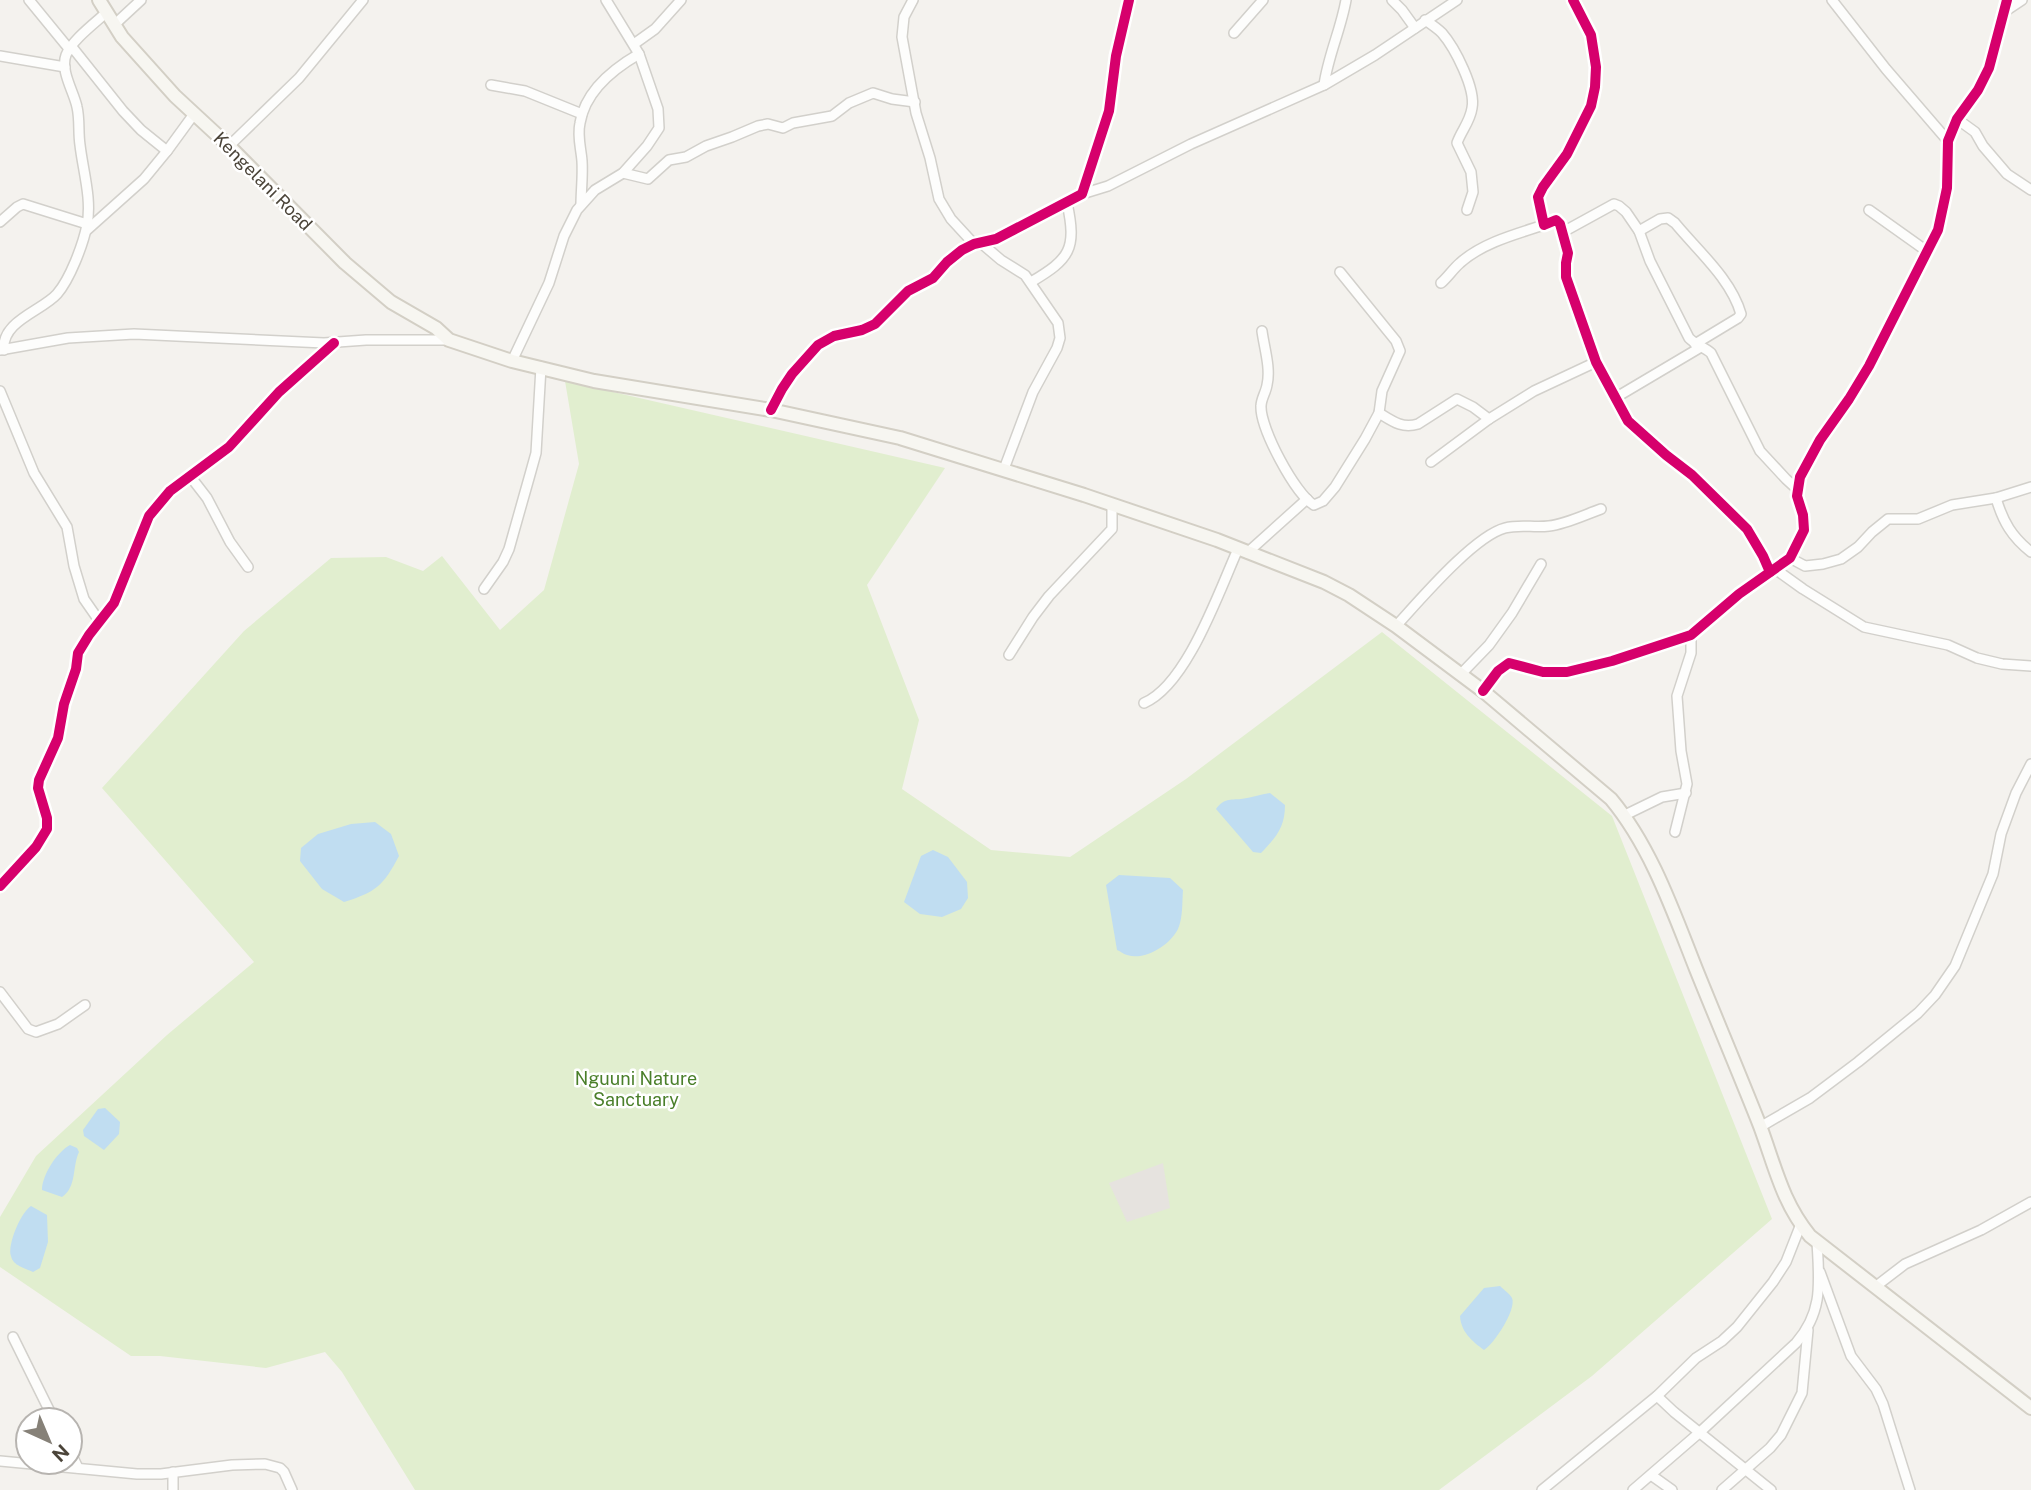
<svg xmlns="http://www.w3.org/2000/svg" width="2031" height="1490" font-family="'Public Sans',sans-serif">
  <rect width="100%" height="100%" fill="#f4f2ee"/>
  <polygon fill="#e1eecf" points="565,381 945,468 867,585 919,720 902,789 991,850 1070,857 1186,779 1382,632 1612,816 1772,1219 1592,1376 1439,1490 415,1490 342,1372 325,1352 266,1368 160,1356 131,1356 0,1267 0,1217 36,1156 167,1035 254,962 102,788 244,631 331,558 386,557 423,571 442,556 500,630 544,590 579,464"/>
  <polygon fill="#e6e3df" points="1163,1163 1170,1208 1127,1222 1109,1183"/>
  <g fill="#c0ddf1">
    <path d="M 1270,793 L 1285,805 C 1285,828 1276,837 1261,853 L 1253,852 L 1216,809 C 1224,798 1230,800 1241,799 C 1251,798 1261,794 1270,793 Z"/>
    <path d="M 375,822 L 391,834 L 399,856 C 383,886 376,892 344,902 L 322,889 L 300,861 L 301,848 L 318,834 L 351,824 Z"/>
    <polygon points="933,850 948,857 967,882 968,898 961,909 942,917 920,914 904,902 921,856"/>
    <path d="M 1119,875 L 1170,878 L 1183,890 C 1182,903 1183,917 1178,929 C 1170,945 1145,961 1127,955 C 1123,954 1120,951 1117,950 L 1106,885 Z"/>
    <polygon points="105,1108 120,1122 119,1134 104,1150 84,1136 83,1130 98,1109"/>
    <path d="M 70,1145 L 77,1148 L 79,1152 C 72,1167 77,1187 62,1197 L 42,1190 C 42,1175 57,1152 70,1145 Z"/>
    <path d="M 31,1206 L 47,1215 L 48,1242 L 40,1268 L 33,1272 C 25,1268 13,1266 11,1256 C 7,1245 21,1212 31,1206 Z"/>
    <path d="M 1500,1286 C 1504,1290 1510,1294 1512,1298 C 1517,1309 1494,1344 1484,1350 C 1472,1341 1461,1332 1460,1316 L 1484,1288 Z"/>
  </g>
  <g fill="none" stroke-linecap="round" stroke-linejoin="round">
    <defs>
      <g id="street">
        <polyline points="29,0 70,50"/>
        <polyline points="913,0 904,17 902,37 916,113 930,158 939,199 951,219 974,244"/>
        <polyline points="1392,0 1402,10 1415,28"/>
        <polyline points="1573,0 1591,35 1596,67 1595,87 1591,106 1567,154 1543,187 1538,197 1544,225 1556,220 1560,224 1568,253 1566,263 1566,277 1596,362 1628,421 1666,455 1692,475 1747,529 1763,556 1770,572"/>
        <polyline points="1832,0 1886,69 1948,141"/>
        <polyline points="2004,12 2022,0"/>
        <path d="M 1425,20 C 1431,24 1437,28 1442,33 C 1455,48 1476,89 1472,108 C 1470,122 1461,131 1457,143 L 1471,172 L 1473,192 L 1467,210"/>
        <polyline points="114,25 141,0"/>
        <polyline points="1234,33 1263,0"/>
        <polyline points="634,44 655,29 681,0"/>
        <polyline points="72,47 123,111 141,130 167,151 144,179 87,230"/>
        <polyline points="0,56 65,67"/>
        <polyline points="491,85 525,91 582,114"/>
        <path d="M 1324,85 C 1328,56 1341,29 1346,0"/>
        <polyline points="1957,119 1975,132 1983,146 2007,174 2031,190"/>
        <polyline points="229,146 299,78 363,0"/>
        <polyline points="167,151 194,114"/>
        <polyline points="623,173 648,179 669,160 686,157 706,146 732,137 758,126 768,124 783,128 793,123 832,116 849,103 873,93 892,99 915,102"/>
        <polyline points="1082,194 1108,186 1191,144 1324,85 1375,55 1457,0"/>
        <path d="M 581,205 C 581,191 583,176 582,161 C 581,148 577,136 580,123 C 585,92 613,69 639,54"/>
        <polyline points="1869,210 1928,252"/>
        <polyline points="0,222 17,207 23,204 87,224"/>
        <path d="M 1639,231 L 1660,219 L 1668,218 L 1675,223 C 1698,251 1731,279 1741,314 L 1738,318 L 1695,344"/>
        <path d="M 1563,232 L 1614,204 L 1619,206 L 1626,212 L 1639,231 L 1650,261 L 1689,338 C 1696,345 1704,347 1711,353 L 1760,451 L 1786,479 L 1798,490"/>
        <polyline points="981,243 1001,260 1025,275 1058,323 1060,338 1057,348 1033,392 1004,469"/>
        <path d="M 1031,282 C 1070,259 1077,249 1067,203"/>
        <path d="M 1441,283 C 1448,277 1453,269 1460,263 C 1482,243 1516,234 1544,225"/>
        <path d="M 1262,331 C 1264,347 1271,368 1267,385 C 1266,392 1261,399 1261,406 C 1260,428 1295,494 1314,505 L 1323,501 L 1335,487 L 1365,439 L 1379,413 L 1382,391 L 1400,351 L 1396,341 L 1340,272"/>
        <polyline points="0,350 68,338 134,334 324,343 366,340 449,340"/>
        <path d="M 4,350 C 1,321 42,311 57,294 C 70,279 83,245 87,225 C 92,199 83,171 80,145 C 78,132 80,120 77,107 C 74,92 60,71 66,55 C 72,40 95,23 107,12"/>
        <polyline points="512,361 549,283 564,236 577,210 595,190 623,173 647,146 659,128 658,109 639,54 606,0"/>
        <polyline points="0,391 34,473 67,527 74,566 84,599 100,622"/>
        <polyline points="1615,398 1701,347"/>
        <polyline points="771,410 782,389 792,374 818,345 834,336 862,330 875,324 908,291 933,278 947,262 962,250 974,244 996,239 1082,194 1109,111 1116,56 1129,0"/>
        <path d="M 1379,413 C 1392,421 1402,429 1418,424 L 1457,399 L 1473,407 L 1489,419"/>
        <polyline points="1431,462 1489,419 1534,391 1596,362"/>
        <polyline points="190,476 207,498 230,542 248,567"/>
        <path d="M 1996,498 C 2003,522 2012,537 2031,552"/>
        <polyline points="1247,553 1307,499"/>
        <polyline points="1790,558 1805,566 1823,564 1841,559 1858,547 1872,532 1888,519 1918,519 1952,505 1996,498 2031,487"/>
        <polyline points="1775,569 1803,589 1864,627 1948,645 1977,658 2002,664 2031,666"/>
        <polyline points="484,589 503,562 509,549 531,471 536,453 541,367"/>
        <path d="M 1396,626 C 1419,601 1474,536 1505,528 C 1520,524 1534,528 1549,526 C 1566,524 1584,515 1601,509"/>
        <polyline points="1009,655 1033,617 1049,596 1112,529 1112,505"/>
        <polyline points="1461,674 1489,645 1512,613 1541,564"/>
        <polyline points="1483,691 1498,671 1509,663 1543,672 1567,672 1612,661 1691,635 1739,594 1790,558 1804,530 1803,515 1797,496 1800,477 1820,440 1849,399 1869,366 1938,230 1947,188 1948,141 1957,119 1978,90 1989,68 2007,0"/>
        <path d="M 1144,703 C 1187,685 1219,591 1238,549"/>
        <polyline points="1625,815 1662,797 1686,793"/>
        <polyline points="1675,832 1687,784 1681,751 1677,696 1691,653 1691,635"/>
        <polyline points="0,886 36,847 47,829 47,818 38,788 39,780 58,738 64,704 76,669 78,653 89,635 114,603 149,516 170,491 229,447 279,392 334,343"/>
        <polyline points="0,992 28,1029 36,1032 58,1024 85,1005"/>
        <polyline points="1760,1127 1810,1098 1858,1062 1918,1013 1935,995 1955,966 1993,874 2001,834 2016,793 2031,764"/>
        <polyline points="1820,1272 1851,1356 1876,1389 1883,1404 1910,1490"/>
        <polyline points="1875,1287 1905,1264 1981,1230 2031,1202"/>
        <polyline points="13,1337 54,1420"/>
        <polyline points="1657,1396 1674,1412 1771,1490"/>
        <polyline points="70,1451 78,1468"/>
        <polyline points="0,1461 137,1474 161,1474 232,1465 265,1464 280,1468 284,1472 292,1490"/>
        <polyline points="173,1472 173,1490"/>
        <polyline points="1651,1475 1672,1490"/>
        <polyline points="1542,1490 1657,1396 1696,1358 1722,1341 1737,1327 1773,1282 1786,1262 1801,1224"/>
        <path d="M 1633,1490 L 1699,1433 L 1796,1343 C 1824,1311 1819,1281 1817,1241"/>
        <polyline points="1722,1490 1770,1448 1781,1435 1802,1393 1808,1330"/>
      </g>
      <path id="secondary" d="M 99,0 L 122,37 L 175,96 L 229,146 L 345,263 L 391,302 L 436,328 L 449,340 L 512,361 L 594,381 L 771,410 L 900,438 L 1084,495 L 1217,540 L 1324,582 L 1349,595 L 1396,626 L 1483,691 L 1611,799 C 1651,847 1673,911 1696,969 C 1717,1021 1739,1073 1760,1126 C 1775,1166 1782,1202 1810,1236 L 2031,1408"/>
    </defs>
    <use href="#street" stroke="#d2d0cb" stroke-width="12"/>
    <use href="#secondary" stroke="#d3cfc5" stroke-width="16"/>
    <use href="#street" stroke="#fdfdfc" stroke-width="9"/>
    <use href="#secondary" stroke="#f7f6f1" stroke-width="12"/>
    <defs>
      <g id="cycleway">
        <polyline points="1573,0 1591,35 1596,67 1595,87 1591,106 1567,154 1543,187 1538,197 1544,225 1556,220 1560,224 1568,253 1566,263 1566,277 1596,362 1628,421 1666,455 1692,475 1747,529 1763,556 1770,572"/>
        <polyline points="771,410 782,389 792,374 818,345 834,336 862,330 875,324 908,291 933,278 947,262 962,250 974,244 996,239 1082,194 1109,111 1116,56 1129,0"/>
        <polyline points="1483,691 1498,671 1509,663 1543,672 1567,672 1612,661 1691,635 1739,594 1790,558 1804,530 1803,515 1797,496 1800,477 1820,440 1849,399 1869,366 1938,230 1947,188 1948,141 1957,119 1978,90 1989,68 2007,0"/>
        <polyline points="0,886 36,847 47,829 47,818 38,788 39,780 58,738 64,704 76,669 78,653 89,635 114,603 149,516 170,491 229,447 279,392 334,343"/>
      </g>
    </defs>
    <use href="#cycleway" stroke="#fff" stroke-width="15"/>
    <use href="#cycleway" stroke="#d6006c" stroke-width="10"/>
  </g>
  <g text-anchor="middle" dominant-baseline="central" stroke-width="5" stroke-linejoin="round" paint-order="stroke">
    <g font-size="18" fill="#4b4439" stroke="#fff">
      <text transform="translate(263 181) rotate(45)">Kengelani Road</text>
    </g>
    <g font-size="18" fill="#4a7f2a" stroke="#fff">
      <text x="636" y="1078">Nguuni Nature<tspan x="636" dy="21">Sanctuary</tspan></text>
    </g>
  </g>
  <g transform="translate(49 1441) rotate(136)"><circle r="33" fill="#ffffff" stroke="#b7b4b0" stroke-width="2"/>
  <path d="M0-5L12 26L0 18L-12 26Z" fill="#868178"/>
  <text y="-10" font-size="19" font-weight="bold" text-anchor="middle" fill="#4b4439">N</text>
  </g>
</svg>
